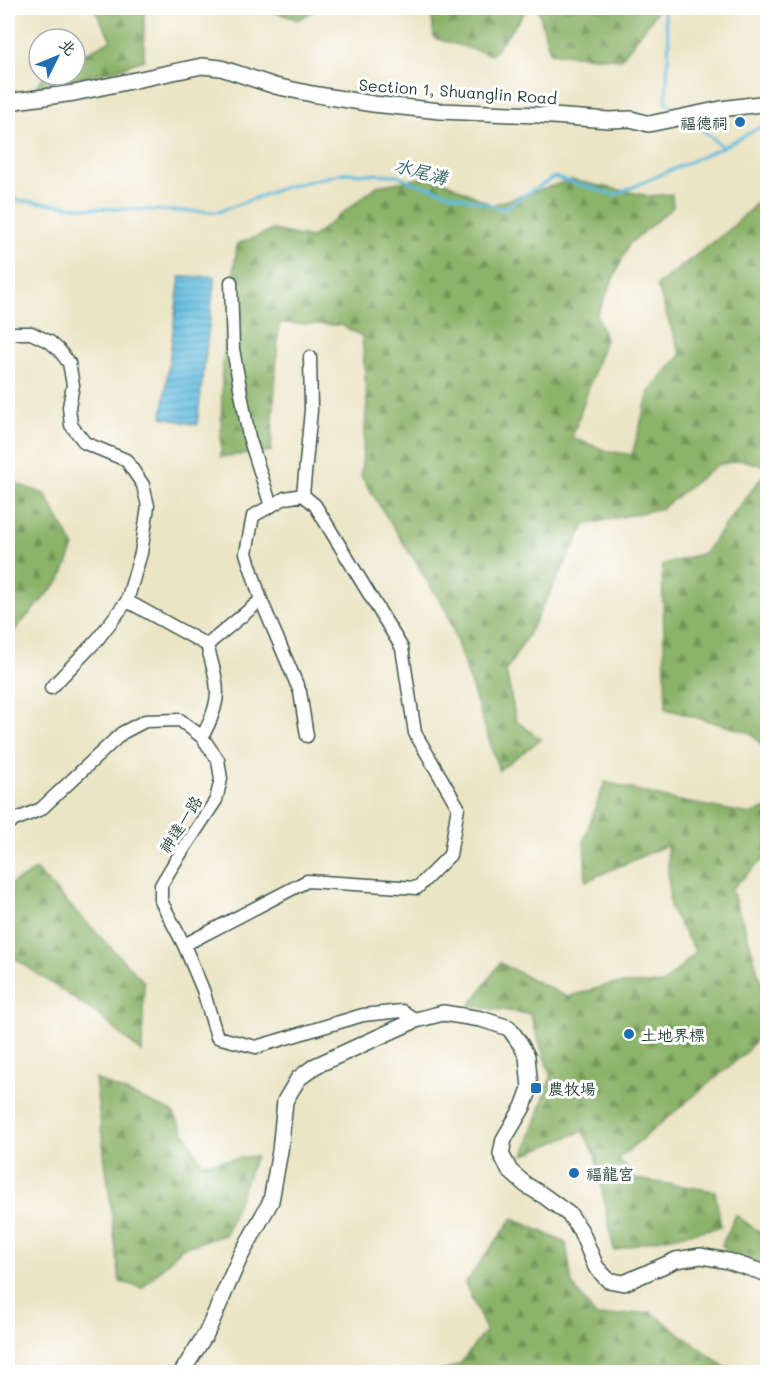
<svg xmlns="http://www.w3.org/2000/svg" width="775" height="1380" font-family="Mali,'LXGW WenKai TC',sans-serif">
  <defs>
    <pattern id="forest-firs" width="22" height="20" patternUnits="userSpaceOnUse" patternTransform="scale(1.5)"><rect width="22" height="20" fill="#8bb369"/><path d="M5 1l3.5 6h-7zM16 11l3.5 6h-7z" fill="#719357"/></pattern>
    <pattern id="water-rules" width="6" height="5" patternUnits="userSpaceOnUse" patternTransform="scale(1.5)"><rect width="6" height="5" fill="#61bbdf"/><path d="M0 2.5h6" fill="none" stroke="#4f99b6"/></pattern>
  </defs>
  <rect width="100%" height="100%" fill="#fff"/>
  <filter id="ink" filterUnits="userSpaceOnUse"><feTurbulence type="fractalNoise" baseFrequency=".0167" numOctaves="2"/><feDisplacementMap in="SourceGraphic" scale="12" xChannelSelector="R" yChannelSelector="G"/><feConvolveMatrix kernelMatrix="1 2 1 2 8 2 1 2 1" color-interpolation-filters="sRGB"/></filter>
  <filter id="wash" filterUnits="userSpaceOnUse"><feTurbulence type="fractalNoise" baseFrequency=".008" numOctaves="4" result="noise"/><feDisplacementMap in="SourceGraphic" scale="24" xChannelSelector="R" yChannelSelector="G"/><feGaussianBlur stdDeviation="1.35" result="paint"/><feColorMatrix in="noise" values="0 0 0 0 0 0 0 0 0 0 0 0 0 0 0 0 0 1.4 0 .05"/><feComposite in="paint" operator="in"/></filter>
  <g filter="url(#wash)">
    <rect width="100%" height="100%" fill="#ebe4c5"/>
    <g fill="url(#forest-firs)" stroke="#55784e" stroke-width="1.5">
      <polygon points="94,8 144,8 144,60 114,70 34,89 45,75 75,75 75,59 111,40"/>
      <polygon points="279,8 319,8 298,20 275,12"/>
      <polygon points="431,8 528,8 492,55 434,38"/>
      <polygon points="538,8 657,8 654,16 621,59 550,53"/>
      <polygon points="433,176 492,205 571,180 649,196 672,194 673,207 629,244 597,315 605,339 572,438 608,451 632,455 649,392 681,355 670,325 657,285 729,230 767,193 767,467 742,460 717,465 662,508 585,525 529,633 506,671 516,721 541,739 499,770 447,612 361,476 367,402 362,336 341,325 279,323 271,451 221,457 222,372 237,244 273,230 311,238 377,186"/>
      <polygon points="767,470 767,751 751,733 666,709 662,565 704,553"/>
      <polygon points="8,481 45,494 74,547 61,579 8,637"/>
      <polygon points="605,782 674,800 750,814 768,808 767,856 731,889 749,940 761,983 767,981 767,1027 743,1055 619,1158 635,1179 715,1191 721,1227 640,1243 614,1251 595,1154 582,1131 524,1155 551,1077 530,1014 470,1006 500,963 567,997 611,984 663,984 696,952 670,908 667,845 586,881 584,839"/>
      <polygon points="36,870 144,982 142,1053 101,1017 10,955 8,956 8,886"/>
      <polygon points="95,1079 173,1112 202,1163 256,1156 225,1235 182,1248 142,1288 120,1282"/>
      <polygon points="736,1215 767,1238 767,1268 734,1256 722,1245"/>
      <polygon points="513,1218 566,1243 572,1284 596,1317 651,1312 721,1364 730,1372 434,1372 446,1370 460,1364 486,1330 465,1283"/>
    </g>
    <polygon fill="url(#water-rules)" stroke="#407c8a" stroke-width="1.5" points="215,276 197,425 162,417 180,277"/>
    <g fill="none" stroke-linecap="round" stroke-linejoin="round">
      <g stroke="#61bbdf" stroke-width="3">
        <polyline points="663,8 669,40 666,102 680,113"/>
        <polyline points="690,120 722,146"/>
        <polyline points="8,199 87,208 218,212 285,187 344,173 397,175 414,183 503,209 554,177 615,195 723,147 768,123"/>
      </g>
    </g>
  </g>
  <g filter="url(#ink)">
    <g fill="none" stroke-linecap="round" stroke-linejoin="round">
      <defs>
        <g id="minor">
          <polyline points="231,282 233,349 249,437 271,506"/>
          <path d="M 8,335 L 10,333 L 31,333 L 50,342 L 59,350 L 69,363 L 73,385 L 69,407 L 71,425 L 85,443 L 126,460 L 143,485 L 148,506 L 141,553 L 127,601 L 207,645 C 218,686 224,697 202,737 L 218,760 L 221,779 L 216,800 L 173,865 L 161,885 L 161,901 L 184,945 L 203,990 L 217,1037 L 256,1047 L 363,1015 L 402,1011 L 416,1020"/>
          <polyline points="303,495 311,410 310,357"/>
          <polyline points="261,600 300,692 307,736"/>
          <polyline points="51,688 97,640 127,601"/>
          <polyline points="8,820 10,822 41,809 122,733 145,721 180,720 202,737"/>
          <polyline points="184,945 307,881 417,888 450,855 458,807 415,733 402,648 315,505 303,495 285,498 253,516 246,553 261,600 207,645"/>
        </g>
        <g id="tertiary">
          <polyline points="8,102 74,93 202,66 221,68 275,86 312,94 373,104 440,111 538,115 609,120 631,119 649,124 721,109 768,103"/>
          <polyline points="182,1372 207,1332 240,1257 271,1201 280,1151 285,1101 298,1079 315,1066 416,1020 443,1013 481,1019 509,1028 521,1045 527,1056 530,1088 523,1107 504,1139 501,1154 510,1171 526,1185 544,1196 570,1215 581,1231 596,1267 608,1280 624,1283 676,1260 701,1256 728,1261 768,1274"/>
        </g>
      </defs>
      <use href="#minor" stroke="#3e564a" stroke-width="15"/>
      <use href="#tertiary" stroke="#3e564a" stroke-width="18"/>
      <use href="#minor" stroke="#fff" stroke-width="12"/>
      <use href="#tertiary" stroke="#fff" stroke-width="15"/>
    </g>
  </g>
  <g fill="#1f6fb2" stroke="#fff" stroke-width="2">
    <circle cx="740" cy="122" r="6"/>
    <circle cx="629" cy="1034" r="6"/>
    <rect x="530" y="1082" width="12" height="12" rx="3"/>
    <circle cx="574" cy="1173" r="6"/>
  </g>
  <g text-anchor="middle" dominant-baseline="central" stroke-width="6" stroke-linejoin="round" paint-order="stroke">
    <g font-size="16" fill="#1f3d34" stroke="#fff">
      <text transform="translate(458 91) rotate(4)">Section 1, Shuanglin Road</text>
      <text transform="translate(180 824) rotate(-57)">神達一路</text>
    </g>
    <g font-size="16" fill="#1f3d34" stroke="#fff" text-anchor="start">
      <text x="728" y="122" text-anchor="end">福德祠</text>
      <text x="641" y="1034">土地界標</text>
      <text x="548" y="1088">農牧場</text>
      <text x="586" y="1173">福龍宮</text>
    </g>
    <g font-size="18" font-style="italic" fill="#336367" stroke="#fff">
      <text transform="translate(421 171) rotate(15)">水尾溝</text>
    </g>
  </g>
  <rect width="775" height="1380" fill="none" stroke="#fff" stroke-width="30"/>
  <g transform="translate(57 57) rotate(47)"><circle r="28" fill="#ffffff" stroke="#a5b1ae" stroke-width="1.5"/>
  <path d="M0-4.5L10 22L0 15L-10 22Z" fill="#1f6fb2"/>
  <text y="-9" font-size="16" font-weight="bold" text-anchor="middle" fill="#1f3d34">北</text>
  </g>
</svg>
